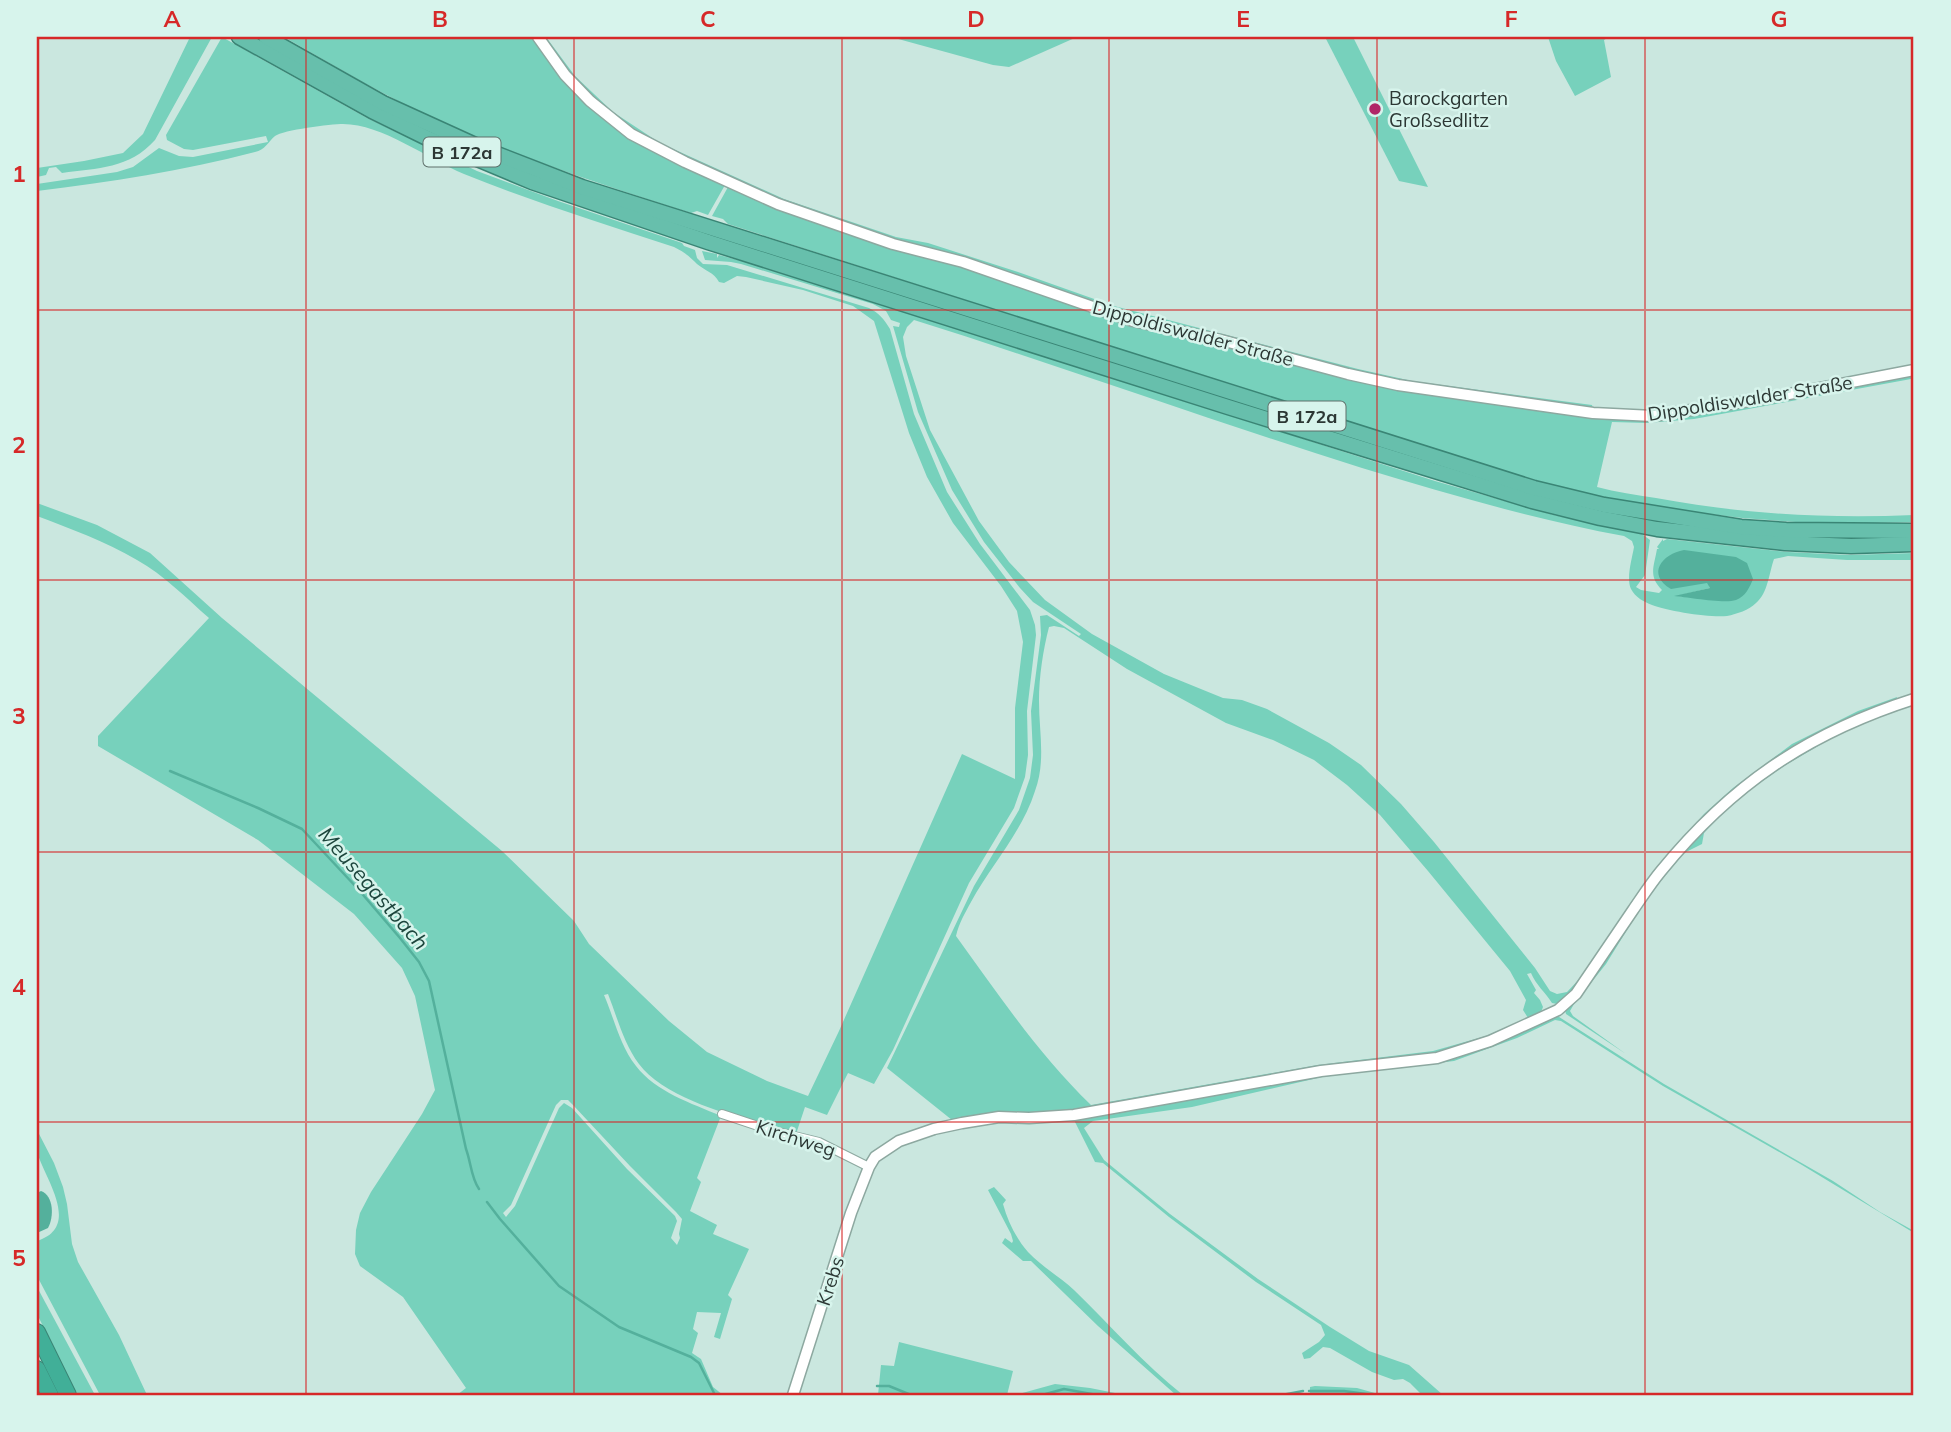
<svg xmlns="http://www.w3.org/2000/svg" width="1951" height="1432" font-family="Mulish,sans-serif">
  <rect width="100%" height="100%" fill="#cae7df"/>
  <g fill="#77d1bc" fill-rule="evenodd">
    <path d="M 190,37 L 212,37 L 155,140 C 129,169 98,168 62,173 L 56,167 L 49,168 L 46,175 L 37,177 L 37,168 L 84,161 L 123,153 L 143,134 Z"/>
    <path d="M 222,37 L 367,118 L 477,171 L 558,201 L 682,243 L 684,246 L 695,250 L 697,258 L 703,264 L 727,265 L 869,308 C 879,313 884,319 890,329 L 914,414 L 947,492 L 980,544 L 1030,610 L 1035,625 L 1036,635 L 1027,711 L 1028,755 L 1025,777 L 1014,808 L 969,883 L 893,1050 L 874,1084 L 848,1073 L 827,1115 L 805,1107 L 796,1134 C 751,1121 667,1102 639,1064 C 624,1044 617,1017 608,994 L 604,995 C 614,1018 620,1046 636,1066 C 656,1092 691,1103 721,1116 L 697,1178 L 701,1182 L 690,1211 L 717,1225 L 713,1234 L 749,1249 L 728,1295 L 732,1299 L 720,1339 L 714,1337 L 721,1313 L 697,1312 L 693,1329 L 698,1333 L 692,1353 L 701,1359 L 713,1387 L 723,1395 L 711,1395 L 709,1394 L 709,1395 L 457,1395 L 466,1388 L 403,1297 L 360,1266 L 355,1254 L 356,1230 L 360,1213 L 371,1192 L 422,1114 L 435,1090 L 415,996 L 402,968 L 354,914 L 258,840 L 98,746 L 98,736 L 209,618 C 186,598 164,575 137,560 C 105,541 71,529 37,516 L 37,503 L 97,525 L 150,553 L 222,618 L 502,851 L 574,921 L 589,944 L 669,1021 L 707,1052 L 767,1081 L 808,1096 L 839,1031 L 962,754 L 1015,779 L 1015,708 L 1023,642 L 1017,611 L 1001,586 L 953,523 L 927,477 L 909,433 L 874,321 L 853,306 L 803,290 L 746,277 L 737,276 L 724,283 L 719,282 C 714,272 705,271 697,264 C 689,256 684,252 674,247 C 604,224 533,202 464,174 C 428,159 382,124 343,124 C 331,124 283,130 275,136 C 268,142 265,150 255,152 C 183,171 110,182 37,191 L 37,184 L 117,172 L 133,167 L 159,148 L 179,156 L 193,157 L 268,142 L 266,136 L 193,150 L 184,149 L 167,140 L 166,135 ZM 561,1100 L 568,1100 L 573,1105 L 630,1166 L 676,1212 L 682,1219 L 679,1234 L 680,1238 L 677,1245 L 671,1238 L 677,1221 L 675,1216 L 627,1169 L 572,1108 L 564,1103 L 559,1108 L 515,1206 L 506,1217 L 503,1213 L 511,1205 L 556,1105 Z"/>
    <path d="M 284,37 L 533,37 L 586,102 L 725,185 L 708,215 L 697,211 L 691,213 C 605,186 521,158 439,121 C 386,97 335,66 284,37 Z"/>
    <polygon points="542,37 546,37 575,76 613,112 660,143 784,199 896,237 928,243 1018,272 1114,306 1358,369 1412,381 1592,405 1593,409 1378,377 1138,317 819,216 685,158 633,130 611,114 573,79"/>
    <polygon points="891,37 1077,37 1009,67 993,65"/>
    <polygon points="1325,37 1353,37 1428,187 1399,181"/>
    <polygon points="1548,37 1609,37 1604,40 1611,77 1575,96 1556,61"/>
    <path d="M 728,187 L 1064,302 L 1344,376 L 1606,418 L 1807,395 L 1914,375 L 1914,378 L 1911,379 L 1694,419 L 1647,423 L 1612,422 L 1597,487 C 1616,492 1636,495 1656,498 C 1741,514 1827,519 1914,515 L 1914,522 L 1824,524 L 1742,518 L 1670,509 L 1594,495 L 1534,480 L 1361,427 L 728,224 L 723,219 L 712,216 Z"/>
    <path d="M 702,251 L 717,254 L 717,258 L 719,255 L 742,261 L 743,260 L 1435,481 L 1554,515 L 1642,534 L 1650,540 L 1645,575 L 1636,587 L 1641,590 L 1659,593 L 1662,590 C 1648,576 1654,567 1657,549 L 1659,549 L 1657,547 L 1663,539 L 1663,541 L 1667,539 L 1788,552 L 1848,555 L 1914,553 L 1914,560 L 1847,560 L 1788,556 L 1774,559 C 1769,573 1768,593 1756,603 C 1749,610 1737,614 1727,616 C 1710,618 1668,611 1652,605 C 1644,602 1635,597 1631,589 C 1626,578 1632,559 1634,547 L 1632,541 L 1624,536 C 1535,520 1449,494 1362,468 C 1212,421 1064,367 914,320 L 907,327 L 903,337 L 906,356 L 930,430 L 979,521 L 1009,562 L 1045,600 L 1092,634 L 1164,674 L 1223,698 L 1242,700 L 1267,709 L 1329,743 L 1361,765 L 1401,804 L 1434,842 L 1535,968 L 1550,991 L 1557,994 L 1567,992 L 1584,974 L 1654,870 L 1704,814 L 1733,788 L 1792,744 L 1858,711 L 1897,697 L 1896,701 L 1860,714 L 1708,814 L 1572,992 L 1557,1004 L 1552,1003 C 1545,992 1536,985 1531,973 L 1527,974 L 1536,990 L 1534,993 L 1540,1000 L 1543,1007 L 1541,1012 L 1512,1029 L 1437,1054 L 1072,1113 L 952,1120 L 887,1068 L 974,886 L 1019,810 L 1030,778 L 1033,755 L 1031,711 L 1041,635 L 1040,616 L 1047,615 L 1079,636 L 1081,634 L 1033,602 L 1020,588 L 984,542 L 952,490 L 918,412 L 893,326 L 899,327 L 900,323 L 891,320 L 886,311 L 873,304 L 741,264 L 731,262 L 705,260 ZM 1708,582 L 1736,600 L 1677,596 L 1710,588 ZM 1054,626 L 1064,628 L 1127,669 L 1226,723 L 1273,740 L 1314,760 L 1347,785 L 1380,815 L 1428,871 L 1510,971 L 1526,1000 L 1523,1010 L 1528,1018 L 1486,1036 L 1433,1051 L 1318,1065 L 1091,1105 C 1039,1055 998,994 956,936 C 959,923 965,913 971,902 C 992,864 1022,832 1035,791 C 1046,761 1039,732 1039,701 C 1039,677 1043,650 1049,627 Z"/>
    <polygon points="1819,741 1823,743 1784,766 1740,797 1717,819 1704,833 1702,844 1684,853 1664,877 1643,904 1606,964 1574,1004 1570,1011 1573,1016 1626,1054 1566,1014 1565,1010 1662,874 1740,794"/>
    <polygon points="1556,1015 1664,1084 1833,1181 1880,1212 1914,1231 1914,1233 1802,1165 1663,1086 1561,1021 1555,1020 1517,1038 1454,1061 1322,1077 1192,1107 1093,1121 1084,1128 1104,1160 1170,1214 1258,1279 1330,1327 1369,1351 1409,1365 1443,1395 1422,1395 1410,1383 1403,1379 1394,1380 1372,1372 1330,1348 1323,1347 1310,1358 1304,1359 1302,1353 1319,1342 1325,1335 1321,1325 1256,1282 1169,1217 1103,1163 1095,1162 1073,1118 1320,1075 1437,1061"/>
    <path d="M 37,1130 L 54,1163 L 63,1187 L 67,1204 L 72,1244 L 78,1262 L 119,1335 L 147,1395 L 100,1395 L 37,1276 L 37,1241 C 82,1227 45,1179 37,1152 C 36,1145 37,1136 37,1130 Z"/>
    <path d="M 994,1187 L 1006,1200 L 1003,1204 C 1008,1222 1016,1238 1028,1252 C 1041,1266 1060,1277 1074,1290 C 1110,1325 1144,1364 1183,1395 L 1176,1395 L 1167,1387 L 1098,1326 L 1031,1261 L 1023,1261 L 1002,1243 L 1005,1238 L 1012,1243 L 1013,1241 L 1011,1234 L 988,1190 Z"/>
    <polygon points="37,1287 95,1395 77,1395 37,1314"/>
    <polygon points="899,1342 1013,1371 1007,1395 878,1395 881,1365 894,1366"/>
    <polygon points="1055,1384 1090,1388 1125,1395 1015,1395"/>
    <polygon points="1315,1386 1357,1388 1382,1395 1348,1393 1310,1395 1310,1387"/>
  </g>
  <g fill="#54b09c">
    <path d="M 1684,550 L 1736,557 L 1747,563 L 1753,579 C 1750,587 1745,597 1736,600 C 1724,604 1687,597 1674,596 L 1710,588 L 1707,583 L 1671,589 C 1646,574 1662,554 1684,550 Z"/>
    <path d="M 41,1191 C 54,1196 54,1217 48,1228 L 37,1233 L 37,1193 Z"/>
  </g>
  <g fill="none" stroke-linecap="round" stroke-linejoin="round">
    <g stroke="#54b09c" stroke-width="2.5">
      <path d="M 170,771 L 258,808 L 302,829 L 358,889 L 400,938 L 419,962 L 429,981 L 466,1149 C 471,1162 471,1178 479,1189"/>
      <polyline points="487,1202 500,1219 559,1286 619,1327 691,1357 699,1363 715,1395"/>
      <polyline points="877,1386 889,1386 911,1395"/>
      <polyline points="1309,1391 1344,1391 1373,1395"/>
      <polyline points="1042,1395 1064,1389 1097,1395"/>
      <polyline points="1282,1395 1303,1391"/>
    </g>
    <defs>
      <polyline id="minor" points="722,1114 770,1130 819,1142 869,1167"/>
      <g id="tertiary">
        <polyline points="538,37 565,75 590,101 631,134 685,162 778,204 893,244 963,262 1133,321 1221,340 1348,374 1398,385 1593,413 1653,416 1768,398 1914,370"/>
        <path d="M 793,1395 L 851,1213 L 869,1167 L 875,1157 L 899,1141 L 934,1129 L 962,1123 L 999,1117 L 1029,1118 L 1074,1115 L 1321,1071 L 1437,1058 L 1490,1041 L 1558,1010 L 1576,994 C 1595,966 1614,938 1633,910 C 1642,897 1651,883 1661,871 C 1732,784 1808,733 1914,699"/>
      </g>
      <g id="trunk">
        <polyline points="239,37 372,111 427,138 532,182 708,242 1228,407 1532,501 1600,518 1657,529 1785,543 1851,546 1914,544"/>
        <polyline points="266,37 383,103 484,149 582,187 1534,488 1604,505 1741,527 1786,530 1914,531"/>
      </g>
      <g id="motorway">
        <polyline points="37,1332 68,1395"/>
        <polyline points="37,1369 50,1395"/>
      </g>
    </defs>
    <use href="#minor" stroke="#8da8a0" stroke-width="10"/>
    <use href="#tertiary" stroke="#8da8a0" stroke-width="13"/>
    <use href="#trunk" stroke="#3a8575" stroke-width="17"/>
    <use href="#motorway" stroke="#3a8575" stroke-width="18"/>
    <use href="#minor" stroke="#fff" stroke-width="8"/>
    <use href="#tertiary" stroke="#fff" stroke-width="10"/>
    <use href="#trunk" stroke="#67bfac" stroke-width="14"/>
    <use href="#motorway" stroke="#41af98" stroke-width="16"/>
  </g>
  <path fill="none" stroke="#d62828" stroke-width="2" stroke-opacity="0.55" d="M 306,37 L 306,1395M 574,37 L 574,1395M 842,37 L 842,1395M 1109,37 L 1109,1395M 1377,37 L 1377,1395M 1645,37 L 1645,1395M 37,310 L 1914,310M 37,580 L 1914,580M 37,852 L 1914,852M 37,1122 L 1914,1122"/>
  <circle fill="#b02667" stroke="#d7f4ec" stroke-width="2.5" cx="1375" cy="109" r="7"/>
  <g text-anchor="middle" dominant-baseline="central" stroke-width="5" stroke-linejoin="round" paint-order="stroke">
    <g fill="#d7f4ec" stroke="#5f706b" stroke-width="2">
      <rect x="423.5" y="137.5" width="77" height="29" rx="5"/>
      <rect x="1268.5" y="401.5" width="77" height="29" rx="5"/>
    </g>
    <g font-size="18" font-weight="bold" fill="#2c3734">
      <text x="462" y="152">B 172a</text>
      <text x="1307" y="416">B 172a</text>
    </g>
    <g font-size="19" fill="#2c3734" stroke="#d7f4ec" text-anchor="start">
      <text x="1389" y="98">Barockgarten<tspan x="1389" dy="22">Großsedlitz</tspan></text>
    </g>
    <g font-size="19" fill="#2c3734" stroke="#d7f4ec">
      <text transform="translate(1193 333) rotate(15)">Dippoldiswalder Straße</text>
      <text transform="translate(1750 398) rotate(-9)">Dippoldiswalder Straße</text>
      <text transform="translate(796 1138) rotate(18)">Kirchweg</text>
      <text transform="translate(830 1281) rotate(-72)">Krebs</text>
    </g>
    <g font-size="21" font-style="italic" fill="#1d463d" stroke="#d7f4ec">
      <text transform="translate(374 888) rotate(49)">Meusegastbach</text>
    </g>
  </g>
  <rect width="1951" height="1432" fill="none" stroke="#d7f4ec" stroke-width="77"/>
  <rect x="38" y="38" width="1874" height="1356" fill="none" stroke="#d62828" stroke-width="2.5"/>
  <g font-size="23" text-anchor="middle" font-weight="bold" fill="#d62828">
    <text x="172" y="27">A</text>
    <text x="440" y="27">B</text>
    <text x="708" y="27">C</text>
    <text x="976" y="27">D</text>
    <text x="1243" y="27">E</text>
    <text x="1511" y="27">F</text>
    <text x="1779" y="27">G</text>
    <text x="19" y="182">1</text>
    <text x="19" y="453">2</text>
    <text x="19" y="724">3</text>
    <text x="19" y="995">4</text>
    <text x="19" y="1266">5</text>
  </g>
</svg>
